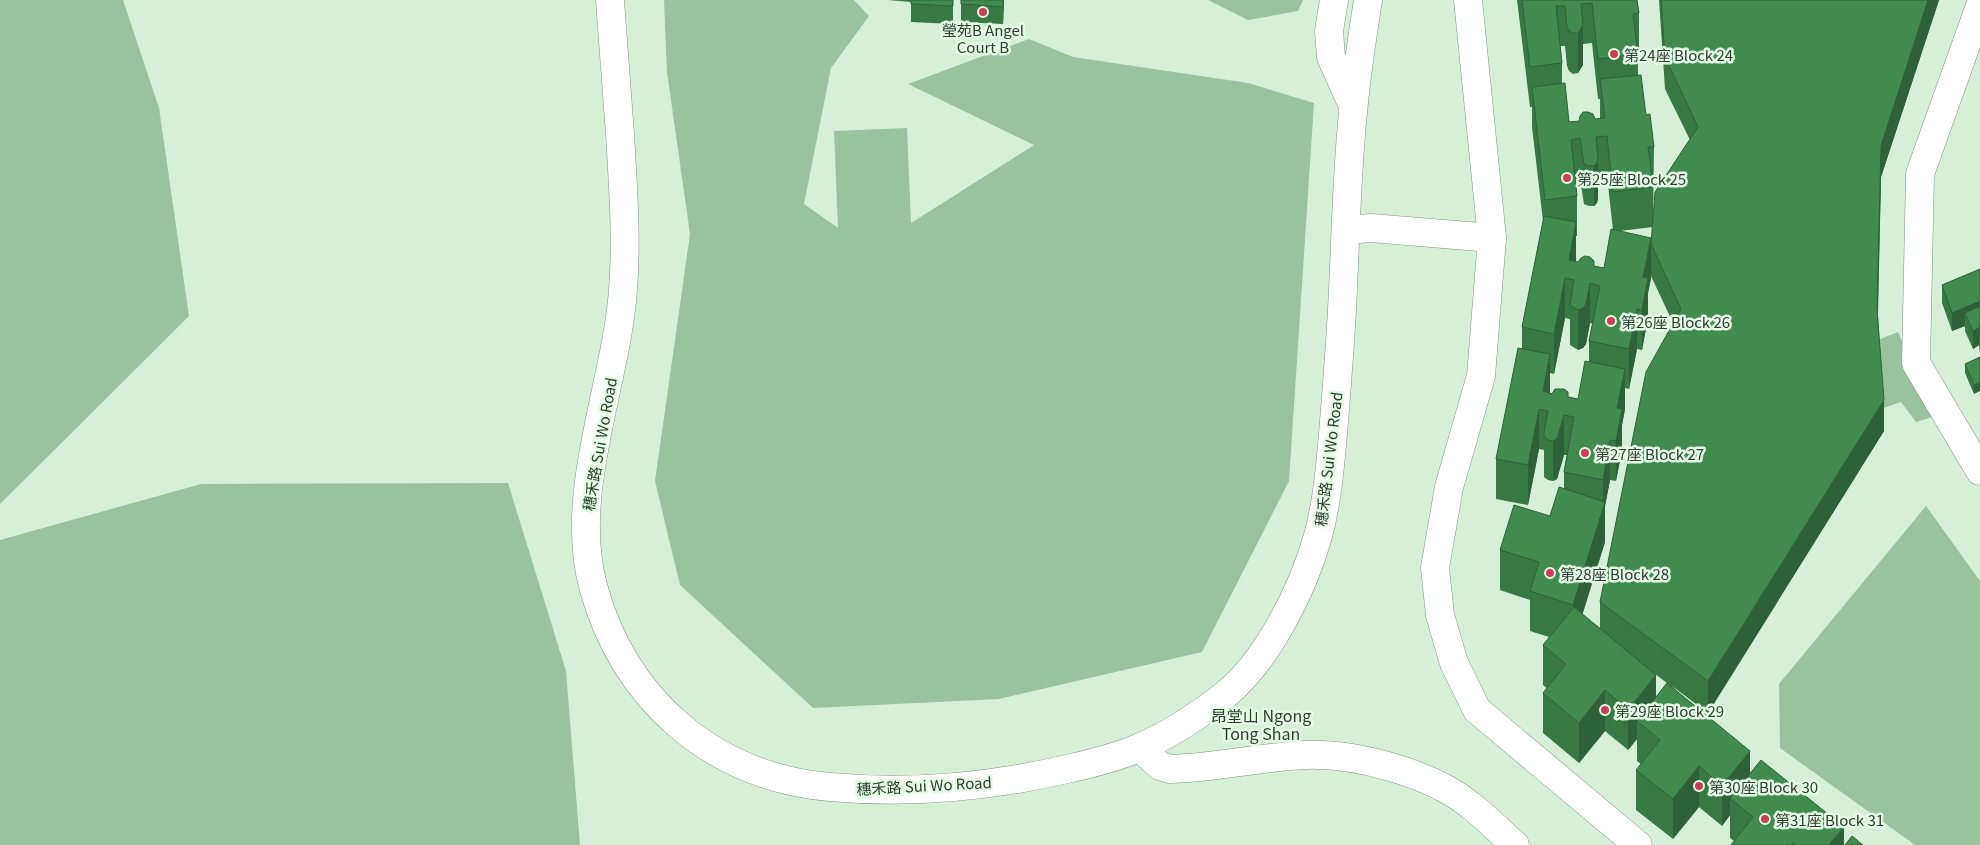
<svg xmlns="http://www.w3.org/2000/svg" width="1980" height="845" font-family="Georgia,'Noto Sans TC',serif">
  <rect width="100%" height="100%" fill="#d6f0d8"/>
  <g fill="#98c39c">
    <polygon points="0,0 123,0 159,108 189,316 0,504"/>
    <polygon points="664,0 854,0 869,16 831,68 804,204 838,228 834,131 907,128 911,223 1034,145 908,84 1029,39 1073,57 1248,83 1314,103 1289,481 1202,652 999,699 813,708 680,585 655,481 690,234 667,72"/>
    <polygon points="1208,0 1303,0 1298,11 1248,20"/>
    <polygon points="1898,332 1936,416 1916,422 1901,402 1841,423 1850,351"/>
    <polygon points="508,483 566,671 580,845 0,845 0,540 201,484"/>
    <polygon points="1926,506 1980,581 1980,845 1915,845 1780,748 1779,684"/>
  </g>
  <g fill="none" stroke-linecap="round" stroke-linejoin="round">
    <defs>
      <g id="minor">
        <path d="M 610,0 C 613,45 617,90 620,134 C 623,186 627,238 623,290 C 616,385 568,492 593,586 C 624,700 713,777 830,787 C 909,794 990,787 1067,769 C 1090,764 1114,758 1136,749 C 1166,737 1200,715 1225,695 C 1268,660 1303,589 1318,536 C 1327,503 1330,468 1333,434 C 1337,385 1341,337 1343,289 C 1346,227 1347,164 1354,103 C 1357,68 1363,34 1368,0"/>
        <polyline points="1334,0 1329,31 1331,57 1353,106"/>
        <polyline points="1468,0 1492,238 1481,376 1449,487 1435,568 1440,615 1454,663 1477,710 1638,845"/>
        <polyline points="1980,6 1920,174 1916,363 1980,471"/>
        <polyline points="1346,230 1371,228 1492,238"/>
        <path d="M 1140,748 L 1160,766 L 1170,769 C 1215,768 1260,757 1305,755 C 1355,753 1431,773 1470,805 C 1486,817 1500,832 1515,845"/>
      </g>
    </defs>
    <use href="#minor" stroke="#7e9680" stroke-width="29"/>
    <use href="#minor" stroke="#fff" stroke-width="28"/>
  </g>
  <g fill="#387843" fill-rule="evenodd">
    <polygon points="888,0 953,0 953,24 911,22 911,2"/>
    <polygon points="961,0 1004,0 1003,24 961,22"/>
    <path d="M 1517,0 L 1637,0 L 1639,13 L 1639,54 L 1638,54 L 1638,75 L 1646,115 L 1654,147 L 1653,227 L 1690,140 L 1665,89 L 1659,0 L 1939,0 L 1881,177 L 1878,316 L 1884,431 L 1708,713 L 1672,686 L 1750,773 L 1844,845 L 1731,845 L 1734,841 L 1730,838 L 1730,815 L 1722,826 L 1699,807 L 1673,839 L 1636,810 L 1636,770 L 1641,764 L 1637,761 L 1637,739 L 1628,750 L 1605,731 L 1579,763 L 1543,733 L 1543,693 L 1547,688 L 1543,685 L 1543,645 L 1549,637 L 1530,631 L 1530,600 L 1500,590 L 1500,550 L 1550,516 L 1564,489 L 1564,472 L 1567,455 L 1564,455 L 1557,479 L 1553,481 L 1548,480 L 1544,477 L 1544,450 L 1539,449 L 1528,505 L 1496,499 L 1496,459 L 1522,348 L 1522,327 L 1543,221 L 1532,127 L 1532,107 L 1530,107 ZM 1592,43 L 1598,99 L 1600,99 L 1600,119 L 1569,122 L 1562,84 L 1562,63 L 1560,46 L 1565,46 L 1567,66 L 1569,71 L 1573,74 L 1578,73 L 1583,65 L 1583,44 ZM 1607,176 L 1613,230 L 1604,268 L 1576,262 L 1576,236 L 1577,236 L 1577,196 L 1575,179 L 1580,179 L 1584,204 L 1589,206 L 1594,206 L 1597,203 L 1598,198 L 1598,177 ZM 1653,227 L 1651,244 L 1651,276 L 1673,323 L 1600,602 L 1600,628 L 1582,614 L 1605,542 L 1605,506 L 1610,480 L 1616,481 L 1622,450 L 1622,425 L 1625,409 L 1625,388 L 1629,389 L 1637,349 L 1642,350 L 1648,318 L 1648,293 L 1651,278 L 1620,231 ZM 1565,318 L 1570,319 L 1570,345 L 1578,350 L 1583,348 L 1586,344 L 1590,323 L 1593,324 L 1589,341 L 1589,362 L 1578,399 L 1550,393 L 1550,373 L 1554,374 ZM 1655,674 L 1667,683 L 1656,697 Z"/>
    <polygon points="1980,269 1980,354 1979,345 1973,349 1965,331 1965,326 1952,331 1942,303 1942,285"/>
    <polygon points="1980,357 1974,394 1965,373 1965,364"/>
  </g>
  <g fill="#2e6137">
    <polygon points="1003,0 1004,0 1003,24"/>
    <polygon points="1928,0 1939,0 1881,177 1877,341 1881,146"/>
    <polygon points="1583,25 1583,65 1578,73 1578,33"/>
    <polygon points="1598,158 1598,198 1597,203 1594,206 1594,166"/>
    <polygon points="1576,222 1576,263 1569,260"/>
    <polygon points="1651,238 1651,278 1648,293 1648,318 1642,350 1642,310 1643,277"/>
    <polygon points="1565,278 1565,318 1554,374 1554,334"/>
    <polygon points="1590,283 1590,323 1586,344 1583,348 1578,350 1578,310"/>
    <polygon points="1980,301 1980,319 1965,313 1965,326 1952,331 1952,313"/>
    <polygon points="1637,309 1637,349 1629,389 1629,349"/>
    <polygon points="1980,327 1979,345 1973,349 1973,331"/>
    <polygon points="1550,354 1550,394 1543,391"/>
    <polygon points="1625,369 1625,409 1622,425 1622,450 1616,481 1616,441 1617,408"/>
    <polygon points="1980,382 1980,391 1974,394 1974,385"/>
    <polygon points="1884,400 1884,431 1708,713 1708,681"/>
    <polygon points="1539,409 1539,449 1528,505 1528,465"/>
    <polygon points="1564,415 1564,455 1557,479 1553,481 1553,441"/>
    <polygon points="1610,440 1610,480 1605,506 1605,542 1573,645 1573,605 1603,510 1603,480"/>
    <polygon points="1656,675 1656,715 1637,721 1637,739 1628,750 1628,710"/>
    <polygon points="1605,690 1605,731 1579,763 1579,723"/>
    <polygon points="1750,751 1750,791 1730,798 1730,815 1722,826 1722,786"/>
    <polygon points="1699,766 1699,807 1673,839 1673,799"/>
    <polygon points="1844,827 1844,845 1829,845"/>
  </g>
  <g fill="#418b4e" stroke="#2e6137">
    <polygon points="911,0 953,0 953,6 911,4"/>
    <polygon points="961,0 1003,0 1003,7 961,4"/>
    <polygon points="1522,0 1637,0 1639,13 1633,14 1638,54 1598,59 1592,3 1581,4 1583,25 1578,33 1573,33 1569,31 1567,26 1565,6 1556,6 1562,63 1530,67"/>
    <polygon points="1661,0 1928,0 1881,146 1877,309 1884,400 1708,681 1600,602 1646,372 1681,309 1651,244 1655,192 1698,127 1665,57"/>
    <polygon points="1641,75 1646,115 1650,114 1654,147 1648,147 1653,187 1613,192 1607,136 1596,137 1598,158 1597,163 1594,166 1589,166 1584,164 1580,138 1571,140 1577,196 1545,200 1532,87 1565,83 1569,122 1579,121 1580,116 1583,112 1588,112 1593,114 1595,119 1605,118 1600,79"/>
    <polygon points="1544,216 1576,222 1569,260 1578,262 1581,258 1585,256 1590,257 1594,261 1594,266 1604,268 1611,229 1651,238 1643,277 1648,278 1642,310 1637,309 1629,349 1589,341 1600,286 1590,283 1586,304 1583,308 1578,310 1570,305 1574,280 1565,278 1554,334 1522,327"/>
    <polygon points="1980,269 1980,301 1952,313 1942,285"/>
    <polygon points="1980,306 1980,327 1973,331 1965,313"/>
    <polygon points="1518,348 1550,354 1543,391 1552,394 1555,389 1564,389 1568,392 1568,397 1578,399 1585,361 1625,369 1617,408 1622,409 1616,441 1610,440 1603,480 1564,472 1574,417 1564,415 1557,439 1553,441 1548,440 1544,437 1544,432 1548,411 1539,409 1528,465 1496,459"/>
    <polygon points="1980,357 1980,382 1974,385 1965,364"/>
    <polygon points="1559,487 1605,502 1573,605 1530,591 1539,562 1500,550 1514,505 1550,516"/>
    <polygon points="1574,607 1656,675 1628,710 1605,690 1579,723 1543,693 1566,664 1543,645"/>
    <polygon points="1667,683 1750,751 1722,786 1699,766 1673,799 1636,770 1660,740 1637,721"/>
    <polygon points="1761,760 1844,827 1829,845 1795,845 1793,843 1791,845 1731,845 1753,817 1730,798"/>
    <polygon points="1852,836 1863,845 1845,845"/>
  </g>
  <g fill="#cd3d56" stroke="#e3fde5" stroke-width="2">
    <circle cx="983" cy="12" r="5"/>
    <circle cx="1614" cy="54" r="5"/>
    <circle cx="1567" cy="178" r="5"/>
    <circle cx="1611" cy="321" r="5"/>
    <circle cx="1585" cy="453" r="5"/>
    <circle cx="1550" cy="573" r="5"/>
    <circle cx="1605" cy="710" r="5"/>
    <circle cx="1699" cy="786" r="5"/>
    <circle cx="1765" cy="819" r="5"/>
  </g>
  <g text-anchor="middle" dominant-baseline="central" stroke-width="5" stroke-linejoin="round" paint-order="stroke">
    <g font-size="15" fill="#313c32" stroke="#e3fde5" text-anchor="start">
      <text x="983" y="29" text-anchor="middle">瑩苑B Angel<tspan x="983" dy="17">Court B</tspan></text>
      <text x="1624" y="54">第24座 Block 24</text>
      <text x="1577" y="178">第25座 Block 25</text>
      <text x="1621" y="321">第26座 Block 26</text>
      <text x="1595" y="453">第27座 Block 27</text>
      <text x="1560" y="573">第28座 Block 28</text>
      <text x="1615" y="710">第29座 Block 29</text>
      <text x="1709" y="786">第30座 Block 30</text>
      <text x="1775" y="819">第31座 Block 31</text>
    </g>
    <g font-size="15" fill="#313c32" stroke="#e3fde5">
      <text transform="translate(599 444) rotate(-80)">穗禾路 Sui Wo Road</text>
      <text transform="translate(1328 459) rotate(-83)">穗禾路 Sui Wo Road</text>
      <text transform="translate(924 785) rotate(-3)">穗禾路 Sui Wo Road</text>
    </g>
    <g font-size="16" fill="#313c32" stroke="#e3fde5">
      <text x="1261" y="715">昂堂山 Ngong<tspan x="1261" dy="18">Tong Shan</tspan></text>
    </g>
  </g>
</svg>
